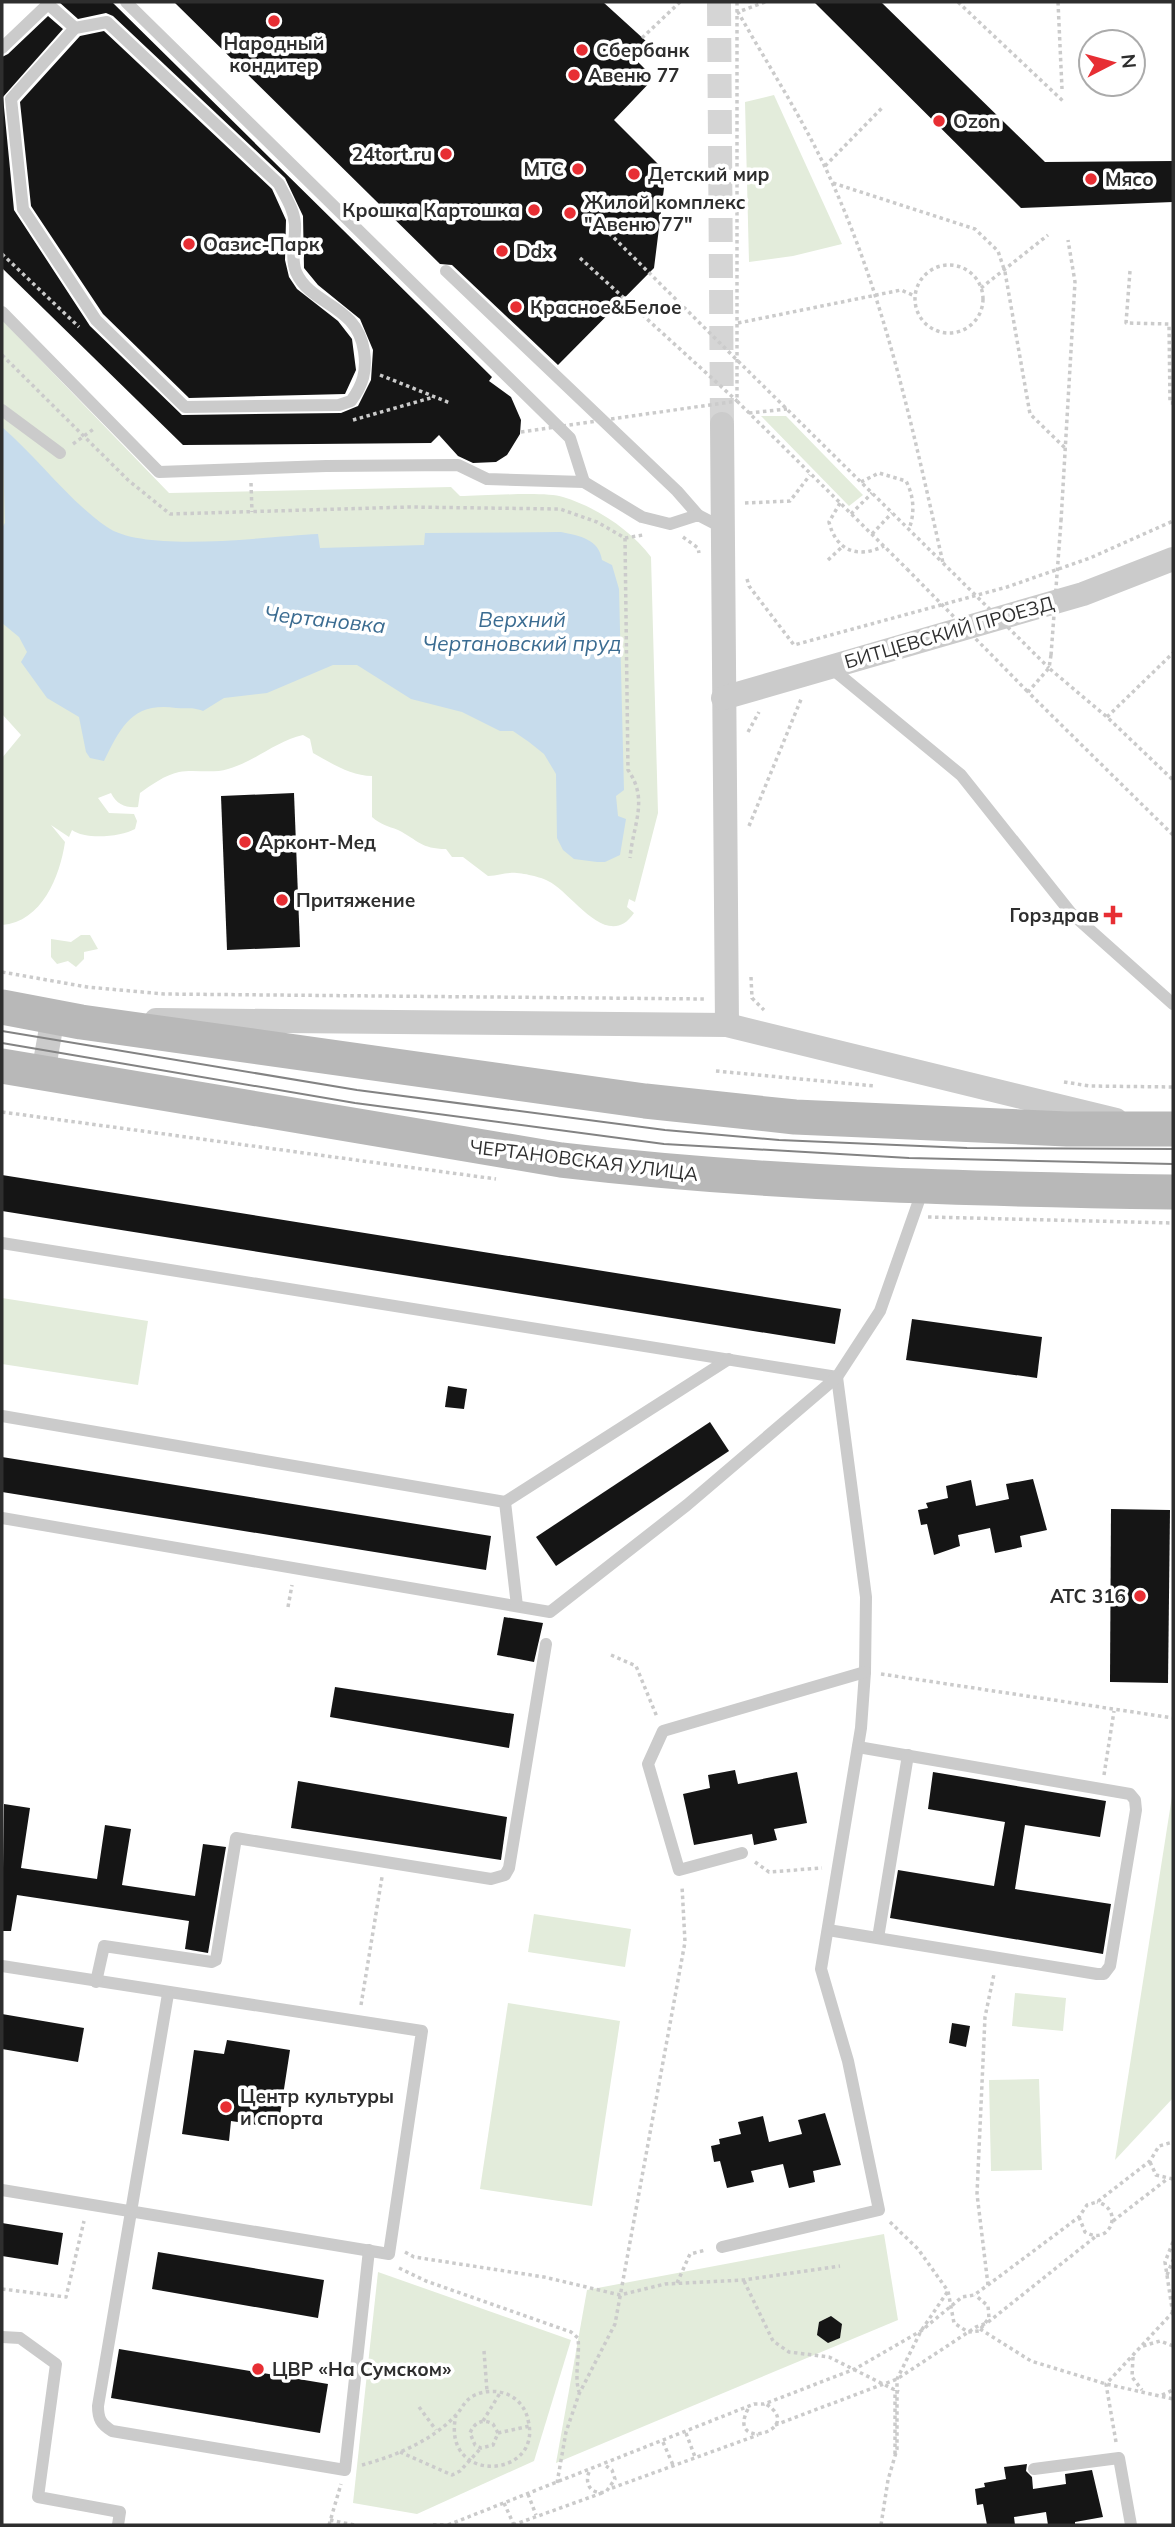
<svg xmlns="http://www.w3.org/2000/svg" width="1175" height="2527" font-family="Mulish,sans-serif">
  <rect width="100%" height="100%" fill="#fff"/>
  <g fill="#e3ecdb">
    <polygon points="774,95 842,244 793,256 749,262 745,102"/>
    <path d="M 2,320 L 169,493 L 451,487 L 460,496 C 482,496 545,491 563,497 C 596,507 631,530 651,557 L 658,813 L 635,902 L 629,899 L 627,907 L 634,913 C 607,953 571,891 548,881 C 541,877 519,872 510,873 C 503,873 497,876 488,876 L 463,857 L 452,857 L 446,849 C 421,849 418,840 398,830 C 388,826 381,825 372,817 L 372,776 C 351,776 331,763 313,753 L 310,739 L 303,735 C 276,741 256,761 228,769 C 212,774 195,769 179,772 C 165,775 151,785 140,793 L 138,807 C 126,808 117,805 111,793 L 98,798 L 109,813 L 134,814 L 137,821 L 135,829 C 121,837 85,840 72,830 L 69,837 L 51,825 L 65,842 C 60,876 42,922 2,925 L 2,758 L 21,735 L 2,714 Z"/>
    <polygon points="761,416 786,416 863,495 849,506"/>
    <polygon points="81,935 90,935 98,949 84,952 84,959 76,967 68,961 57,964 51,957 51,939 71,942"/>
    <polygon points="2,1298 148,1321 138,1385 2,1364"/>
    <polygon points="1173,1790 1173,2098 1115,2160"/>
    <polygon points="534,1914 631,1929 625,1967 528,1952"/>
    <polygon points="1015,1993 1066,1998 1063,2031 1012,2026"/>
    <polygon points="508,2003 620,2021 592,2206 480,2189"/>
    <polygon points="1039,2079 1042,2170 991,2171 989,2080"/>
    <polygon points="884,2234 898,2320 556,2463 587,2290"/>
    <polygon points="378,2272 571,2340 534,2461 417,2514 353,2503"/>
  </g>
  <path fill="#c7dcec" d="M 2,427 C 38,458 69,501 107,527 C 145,554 270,536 318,534 L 320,548 L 424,545 L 425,533 L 561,532 C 580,536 599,539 602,560 L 612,565 L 619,589 L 624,790 L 616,796 L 618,816 L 626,819 L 620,855 L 605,862 L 597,862 L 574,859 L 563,850 L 557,838 L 556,774 L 544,754 L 529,742 L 513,731 L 500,731 L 462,712 L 411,699 L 357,665 L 333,665 L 267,693 L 224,698 L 203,711 C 193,707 186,709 176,708 C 132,702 121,727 104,761 L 90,758 L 86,752 L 79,717 L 47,698 L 21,662 L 27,652 L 19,637 L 2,623 L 2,528 L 5,523 Z"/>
  <g fill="#151515">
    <polygon points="59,2 112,2 492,377 489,381 511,397 521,420 520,434 507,455 496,462 473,463 458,456 439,435 431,443 183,445 2,268 2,57 8,54 48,16 63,29 3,97 14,210 90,326 182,415 341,413 358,406 371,380 373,350 360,319 318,285 304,268 303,216 285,178 113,16 106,13 78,19"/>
    <polygon points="174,2 603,2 647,42 633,57 654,78 614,120 666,172 654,268 558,365 452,265 440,264"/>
    <polygon points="814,2 881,2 1045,162 1173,161 1173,202 1021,208"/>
    <polygon points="104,31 272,189 286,220 285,260 289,277 297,289 338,321 352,339 356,370 345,394 189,398 103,314 31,206 20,102 80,36"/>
    <polygon points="294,793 300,947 227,950 221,796"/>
    <polygon points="2,1175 841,1309 835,1344 2,1211"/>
    <polygon points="912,1319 1042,1337 1037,1378 906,1360"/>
    <polygon points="448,1386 467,1389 464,1409 445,1407"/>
    <polygon points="710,1422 729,1451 556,1566 536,1537"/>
    <polygon points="2,1457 491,1536 486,1570 2,1492"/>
    <polygon points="1033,1479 1047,1530 1020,1536 1022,1547 995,1553 990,1528 958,1535 960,1546 934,1555 927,1524 921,1525 918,1510 928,1508 926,1503 948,1498 946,1486 971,1480 976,1506 1009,1499 1006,1484"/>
    <polygon points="1111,1509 1170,1510 1168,1683 1110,1682"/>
    <polygon points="504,1617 543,1623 534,1662 497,1655"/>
    <polygon points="335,1687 514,1714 509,1748 330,1717"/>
    <polygon points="735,1770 738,1784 797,1772 807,1823 774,1829 777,1840 754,1845 752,1834 694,1845 683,1794 710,1788 708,1775"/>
    <polygon points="933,1772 1106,1801 1100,1837 1025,1825 1015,1889 1111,1904 1103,1954 890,1918 898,1870 994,1886 1005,1822 928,1809"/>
    <polygon points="298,1781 507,1817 501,1860 291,1828"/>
    <polygon points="4,1804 30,1808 21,1868 97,1879 105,1825 131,1829 122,1885 195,1896 203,1844 226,1847 208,1953 185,1949 189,1921 17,1895 11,1931 2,1931"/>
    <polygon points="2,2014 84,2028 78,2062 2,2049"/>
    <polygon points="952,2023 970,2026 966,2047 949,2043"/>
    <polygon points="227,2040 290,2050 278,2128 231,2121 229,2141 182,2134 194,2050 224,2054"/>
    <polygon points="825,2113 841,2165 813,2171 815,2182 789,2188 783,2164 751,2171 754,2182 727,2188 720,2161 714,2162 711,2146 720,2144 719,2139 741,2134 738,2122 763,2116 769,2142 802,2134 798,2120"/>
    <polygon points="2,2223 63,2233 58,2265 2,2256"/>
    <polygon points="158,2252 324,2280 318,2318 152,2289"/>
    <polygon points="831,2316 842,2324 840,2338 828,2343 817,2335 819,2322"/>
    <polygon points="119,2349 328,2384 320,2433 111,2398"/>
    <polygon points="1027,2464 1026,2471 1032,2477 1033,2489 1066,2484 1065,2474 1092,2470 1103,2517 1075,2522 1075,2525 1048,2525 1046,2512 1014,2517 1015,2525 987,2525 983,2504 977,2505 975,2489 985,2487 984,2483 1006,2479 1004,2467"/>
  </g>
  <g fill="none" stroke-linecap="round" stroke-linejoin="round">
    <polyline stroke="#d5d5d5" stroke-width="24" stroke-dasharray="24 12" stroke-linecap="butt" points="719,2 722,424"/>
    <g stroke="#cbcbcb" stroke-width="3.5" stroke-dasharray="3.5 3.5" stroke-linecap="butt">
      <polyline points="737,2 737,401 907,569"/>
      <path d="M 765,2 L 738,12 C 769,67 805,122 831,180 C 886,301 914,434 943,563"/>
      <polyline points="958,2 1064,102"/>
      <polyline points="1058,2 1062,89"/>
      <polyline points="642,38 680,2"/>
      <polyline points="825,166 883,107"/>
      <polyline points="833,183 975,229 998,251 1005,272 1030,414 1065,448"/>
      <polyline points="2,254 79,327"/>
      <circle cx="949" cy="299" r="34"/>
      <polyline points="1130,271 1126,323 1169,324 1170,403 1173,403"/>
      <polyline points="981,288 1048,235"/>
      <polyline points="738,323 901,290 915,296"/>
      <polyline points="2,355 128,480 170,514 409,507 560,509 597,522 625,538 643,535"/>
      <polyline points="738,361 942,562"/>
      <polyline points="380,375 450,403"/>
      <polyline points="749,413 787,409"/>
      <polyline points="353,420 434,397"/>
      <polyline points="73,444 95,428"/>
      <path d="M 861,482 L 879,473 L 906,481 C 914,496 915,513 909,529"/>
      <polyline points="251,483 252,512"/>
      <polyline points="745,503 790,501 810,475"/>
      <path d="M 840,503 L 829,522 C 836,551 858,559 884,546"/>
      <polyline points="851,514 872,493"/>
      <polyline points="1061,521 1075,282 1068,240"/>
      <polyline points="872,534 892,513"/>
      <polyline points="683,537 698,548 699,553"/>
      <path d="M 625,538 L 628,770 C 649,800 633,824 630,858"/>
      <polyline points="828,560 842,547"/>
      <polyline points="747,579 749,586 794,645 1007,587 1090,558 1173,521"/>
      <polyline points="1051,655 1049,668 1028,692 1173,835"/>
      <polyline points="1050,669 1107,717 1173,780"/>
      <polyline points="1107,717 1173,653"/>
      <polyline points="748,732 759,712"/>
      <polyline points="749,826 802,697"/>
      <polyline points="2,972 87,987 164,994 705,999"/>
      <polyline points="751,977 752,998 764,1010"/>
      <polyline points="716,1071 875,1086"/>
      <polyline points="1064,1082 1090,1086 1173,1087"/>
      <polyline points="2,1112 496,1179"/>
      <polyline points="928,1217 1173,1223"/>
      <polyline points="288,1607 292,1585"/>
      <polyline points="611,1655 636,1666 657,1717"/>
      <polyline points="881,1674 1173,1718"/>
      <polyline points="1104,1775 1114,1711"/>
      <polyline points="755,1862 769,1872 822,1868"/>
      <polyline points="361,2005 382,1877"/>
      <polyline points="1150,2162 1156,2175 1173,2179"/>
      <path d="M 1079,2217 L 1085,2232 C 1110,2247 1125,2209 1097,2202"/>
      <polyline points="1113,2221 1166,2180"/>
      <polyline points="890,2222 918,2249 948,2291 954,2323 968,2332 979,2331 989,2318 988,2306 975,2295"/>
      <polyline points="1173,2242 1165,2262 1173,2315"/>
      <polyline points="405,2252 414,2257 544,2277 620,2295 665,2284 744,2280 840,2266"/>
      <path d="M 399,2268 L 426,2281 L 571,2332 L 578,2338 C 580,2356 574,2375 579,2392"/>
      <polyline points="1167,2275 1173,2260"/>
      <polyline points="744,2281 773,2341 789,2352 829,2357 899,2392"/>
      <polyline points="677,2283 690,2254 706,2250"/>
      <polyline points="988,2285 977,2194 985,2017 994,1974"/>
      <polyline points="2,2289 66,2297 84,2221"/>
      <polyline points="980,2329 1031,2361 1106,2384 1173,2399"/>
      <polyline points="1143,2346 1160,2341 1173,2346"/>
      <polyline points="484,2351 487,2391"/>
      <polyline points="1133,2357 1132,2377 1142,2390"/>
      <polyline points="1162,2395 1173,2390"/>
      <polyline points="419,2407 436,2430"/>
      <path d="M 748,2409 C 725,2453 807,2430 766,2404"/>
      <polyline points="483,2421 500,2393"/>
      <polyline points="775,2425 897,2379 976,2327 987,2323 1095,2237"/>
      <path d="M 498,2433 L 493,2424 C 482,2418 474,2423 470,2433 L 475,2445 L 481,2448 L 493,2445 L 498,2433 L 530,2426"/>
      <polyline points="686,2433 695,2457"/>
      <polyline points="663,2442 673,2465"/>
      <polyline points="1116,2442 1106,2384 1173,2312"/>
      <polyline points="400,2452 452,2475 460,2471 481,2448"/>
      <polyline points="895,2454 895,2390"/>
      <path d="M 362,2465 C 395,2456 432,2441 456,2415 C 462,2409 464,2401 473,2396 C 484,2390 498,2390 509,2395 C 519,2400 526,2409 528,2420 C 544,2479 440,2486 456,2415"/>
      <path d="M 589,2472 C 584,2485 592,2495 606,2492 L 615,2479 L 612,2470 L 606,2466"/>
      <polyline points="557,2483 566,2432 579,2394 615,2324 685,1942 682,1886"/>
      <polyline points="612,2488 758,2435"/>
      <polyline points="528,2494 536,2515"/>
      <polyline points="504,2503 514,2525"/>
      <polyline points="330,2520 354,2525"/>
      <polyline points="329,2525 341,2484"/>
      <polyline points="433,2525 446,2525"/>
      <polyline points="448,2525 754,2404 764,2404 855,2369 921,2331 962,2297 974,2295 988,2285 1079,2217 1087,2205 1097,2202 1150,2161 1159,2146 1173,2142"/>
      <polyline points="513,2525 602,2493"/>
      <polyline points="881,2525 888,2480 897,2449 897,2379 921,2331 948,2291"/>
    </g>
    <g stroke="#cbcbcb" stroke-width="12">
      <polyline points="126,2 570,438 584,482"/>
      <path d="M 107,22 L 279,184 C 285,196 294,209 295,224 C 296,238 290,257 296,272 C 311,306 357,304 364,351 C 367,371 363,385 351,401 L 339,405 L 185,407 L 96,320 L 23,209 L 11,99 L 75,28 Z"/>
      <polyline points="2,48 48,4 75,28"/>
      <polyline points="446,271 677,491 698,515"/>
      <polyline points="2,312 159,472 326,466 458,465 487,479 584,482 642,517 670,524 698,515 723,528"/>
      <polyline points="2,410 60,453"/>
      <polyline points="830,667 961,775 1071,913 1173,1004"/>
      <polyline points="2,1243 837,1377 866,1597 865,1672 861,1728 821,1969 848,2061 879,2210 722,2247"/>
      <polyline points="2,1416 505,1502"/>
      <polyline points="2,1518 550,1612 687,1505 837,1377 880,1311 923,1189"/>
      <polyline points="517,1606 505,1502 729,1359"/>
      <polyline points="742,1853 679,1870 648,1764 663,1731 865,1672"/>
      <polyline points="828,1930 1097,1974 1104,1974 1110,1966 1136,1810 1135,1800 1130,1794 858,1747"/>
      <polyline points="878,1938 908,1755"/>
      <polyline points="2,1966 422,2031 389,2254 2,2190"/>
      <polyline points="96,1982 104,1946 212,1962 216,1960 236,1838 491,1879 505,1875 509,1868 546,1644"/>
      <path d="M 168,1994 L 98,2406 C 98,2419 101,2424 112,2431 L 345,2470 L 369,2250"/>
      <polyline points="2,2337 20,2338 56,2364 38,2497 120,2512 118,2525"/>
      <polyline points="1034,2469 1119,2458 1131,2525"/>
    </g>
    <g stroke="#cbcbcb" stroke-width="24">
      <polyline points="722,424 727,1025"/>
      <polyline points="723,698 1083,594 1173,559"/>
      <polyline points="156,1020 727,1025 1116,1120"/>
      <polyline points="43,1073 53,1017"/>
    </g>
    <g stroke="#b8b8b8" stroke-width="35">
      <polyline points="2,1007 81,1022 645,1101 795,1117 1067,1129 1173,1129"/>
      <path d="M 2,1066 L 561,1160 C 765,1184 968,1189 1173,1192"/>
    </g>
    <g stroke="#838383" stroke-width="2">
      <polyline points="2,1031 357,1090 665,1130 779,1140 967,1148 1173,1149"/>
      <polyline points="2,1043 355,1103 664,1144 909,1158 1173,1164"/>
    </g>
    <g stroke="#cbcbcb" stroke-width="3.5" stroke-dasharray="3.5 3.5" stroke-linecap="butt">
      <polyline points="604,228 738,361"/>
      <polyline points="580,258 737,401"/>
      <polyline points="521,432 737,401"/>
      <polyline points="943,563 1049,668"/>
      <polyline points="907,569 1028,692"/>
      <polyline points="1051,655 1061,521"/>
    </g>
  </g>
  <g fill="#e72e33" stroke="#fff" stroke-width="2.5">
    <circle cx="274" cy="21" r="7"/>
    <circle cx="582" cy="50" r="7"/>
    <circle cx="574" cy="75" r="7"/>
    <circle cx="939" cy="121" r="7"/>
    <circle cx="446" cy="154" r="7"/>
    <circle cx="578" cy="169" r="7"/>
    <circle cx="634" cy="174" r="7"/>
    <circle cx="1091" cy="179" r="7"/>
    <circle cx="534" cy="210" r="7"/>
    <circle cx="570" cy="213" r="7"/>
    <circle cx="189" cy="244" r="7"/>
    <circle cx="502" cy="251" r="7"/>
    <circle cx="516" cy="307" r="7"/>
    <circle cx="245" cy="842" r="7"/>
    <circle cx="282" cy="900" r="7"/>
    <path d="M1109.5 904.5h7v7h7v7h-7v7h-7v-7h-7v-7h7z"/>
    <circle cx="1140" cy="1596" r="7"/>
    <circle cx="226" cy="2107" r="7"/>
    <circle cx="258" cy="2369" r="7"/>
  </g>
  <g text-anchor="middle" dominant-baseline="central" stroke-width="7" stroke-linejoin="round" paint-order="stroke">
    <g font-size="19" font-weight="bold" fill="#2e2e2e" stroke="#fff" text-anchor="start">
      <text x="274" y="43" text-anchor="middle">Народный<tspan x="274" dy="22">кондитер</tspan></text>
      <text x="596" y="50">Сбербанк</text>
      <text x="588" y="75">Авеню 77</text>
      <text x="953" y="121">Ozon</text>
      <text x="432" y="154" text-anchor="end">24tort.ru</text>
      <text x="564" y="169" text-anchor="end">МТС</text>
      <text x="648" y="174">Детский мир</text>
      <text x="1105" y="179">Мясо</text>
      <text x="584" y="202">Жилой комплекс<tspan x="584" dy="22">"Авеню 77"</tspan></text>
      <text x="520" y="210" text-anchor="end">Крошка Картошка</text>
      <text x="203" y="244">Оазис-Парк</text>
      <text x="516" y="251">Ddx</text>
      <text x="530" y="307">Красное&amp;Белое</text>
      <text x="259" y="842">Арконт-Мед</text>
      <text x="296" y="900">Притяжение</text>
      <text x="1099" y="915" text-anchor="end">Горздрав</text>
      <text x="1126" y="1596" text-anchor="end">АТС 316</text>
      <text x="240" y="2096">Центр культуры<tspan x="240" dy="22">и спорта</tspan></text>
      <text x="272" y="2369">ЦВР «На Сумском»</text>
    </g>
    <g font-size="19" fill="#2e2e2e" stroke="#fff">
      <text transform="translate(949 632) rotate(-16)">БИТЦЕВСКИЙ ПРОЕЗД</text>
      <text transform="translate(584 1160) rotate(7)">ЧЕРТАНОВСКАЯ УЛИЦА</text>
    </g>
    <g font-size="21" font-style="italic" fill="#3b6c91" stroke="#fff">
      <text transform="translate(325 619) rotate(6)">Чертановка</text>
      <text x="522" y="619">Верхний<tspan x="522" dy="24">Чертановский пруд</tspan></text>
    </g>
  </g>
  <rect width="1175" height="2527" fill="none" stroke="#2e2e2e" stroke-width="7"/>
  <g transform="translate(1112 63) rotate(84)"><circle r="33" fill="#ffffff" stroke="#ababab" stroke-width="2"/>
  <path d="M0-5L12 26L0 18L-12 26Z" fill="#e72e33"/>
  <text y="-10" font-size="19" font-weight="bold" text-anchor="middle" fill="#2e2e2e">N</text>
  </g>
</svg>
